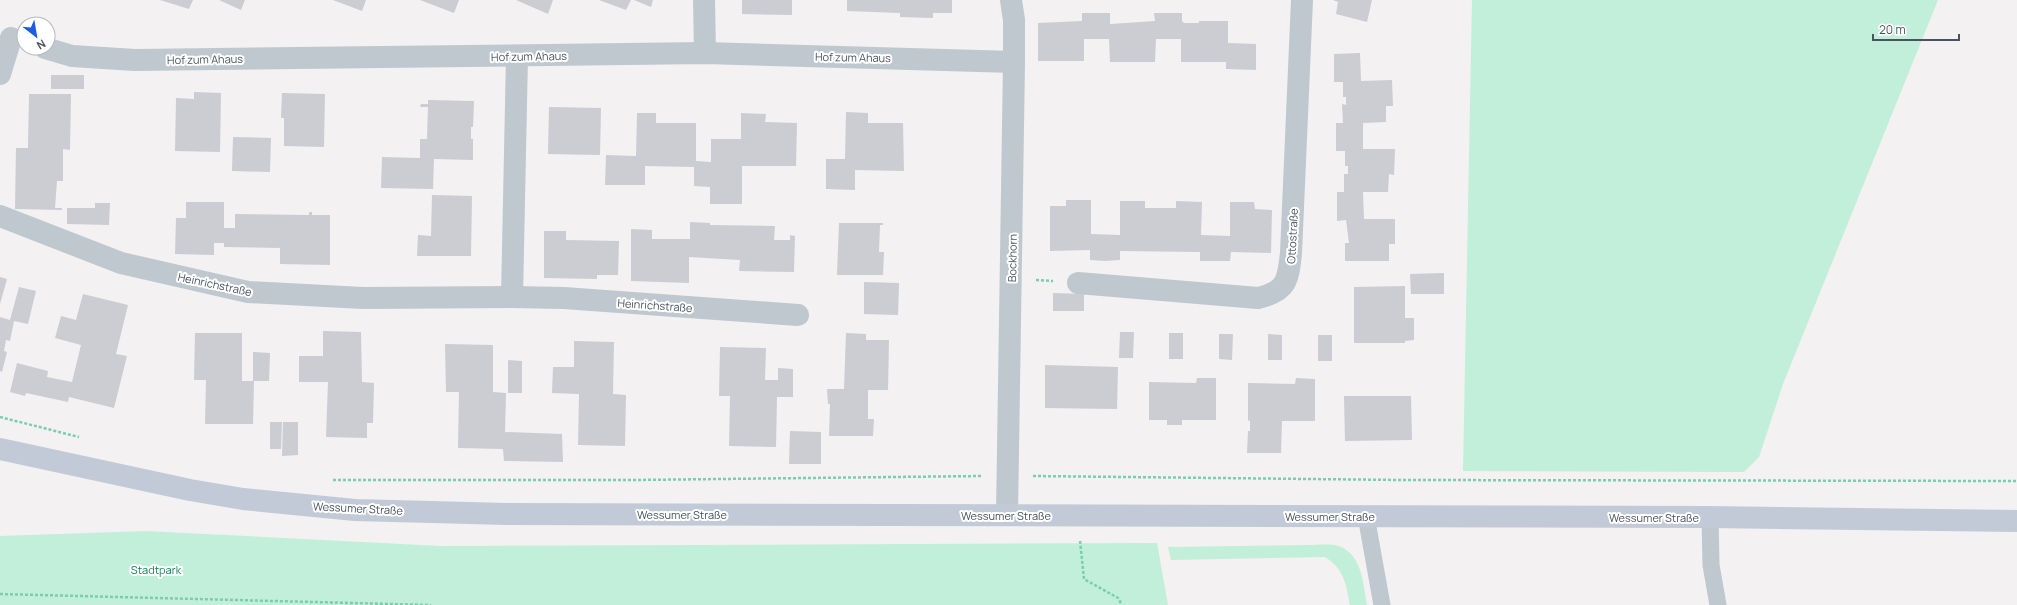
<svg xmlns="http://www.w3.org/2000/svg" width="2017" height="605" font-family="Manrope,sans-serif">
  <rect width="100%" height="100%" fill="#f3f1f1"/>
  <g fill="#c1efd9">
    <polygon points="1472,0 1938,0 1783,384 1759,457 1744,472 1463,471"/>
    <polygon points="146,531 440,546 1157,543 1168,605 0,605 0,536"/>
    <path d="M 1310,545 C 1318,545 1333,543 1341,547 C 1363,557 1363,585 1367,605 L 1350,605 C 1346,583 1344,569 1325,557 L 1171,560 L 1168,547 Z"/>
  </g>
  <g fill="#cbcdd3">
    <polygon points="160,0 193,0 189,9"/>
    <polygon points="219,0 245,0 241,10"/>
    <polygon points="333,0 366,0 362,11"/>
    <polygon points="420,0 459,0 454,13"/>
    <polygon points="516,0 553,0 548,14"/>
    <polygon points="599,0 631,0 626,10"/>
    <polygon points="634,0 653,0 651,7"/>
    <polygon points="742,0 792,0 792,15 742,14"/>
    <polygon points="847,0 952,0 952,13 933,13 933,18 900,17 900,13 847,11"/>
    <polygon points="1333,0 1372,0 1367,22 1336,14 1338,2"/>
    <polygon points="1082,13 1110,13 1110,24 1155,21 1154,13 1182,13 1182,21 1184,23 1199,23 1199,21 1228,21 1228,43 1256,44 1256,70 1226,69 1226,62 1181,62 1181,39 1156,39 1155,62 1110,62 1109,39 1084,39 1084,61 1038,61 1038,23 1082,21"/>
    <polygon points="1360,53 1361,81 1392,80 1393,106 1386,106 1386,122 1363,123 1363,149 1395,149 1394,175 1389,174 1388,192 1363,192 1364,219 1395,219 1395,244 1389,244 1389,261 1345,261 1345,243 1349,243 1346,220 1337,221 1337,192 1344,192 1344,174 1348,174 1348,166 1345,166 1345,151 1336,151 1336,123 1343,123 1342,104 1346,105 1346,97 1343,97 1343,82 1334,82 1334,54"/>
    <rect x="51" y="75" width="33" height="14"/>
    <polygon points="194,92 221,93 220,152 175,151 176,98 194,99"/>
    <polygon points="282,93 325,94 324,147 284,146 284,118 281,118"/>
    <polygon points="29,94 71,94 70,150 63,149 63,181 57,181 55,208 62,208 62,210 15,209 16,148 28,148"/>
    <polygon points="428,100 474,101 473,127 471,127 471,139 473,139 473,160 434,159 433,189 381,188 382,157 420,158 420,139 427,139 428,107 420,107 421,104 428,104"/>
    <polygon points="549,107 601,108 600,155 548,154"/>
    <polygon points="846,112 868,113 868,123 903,123 904,171 855,170 855,190 826,189 826,159 845,159"/>
    <polygon points="637,113 656,113 656,123 696,123 696,161 711,162 711,139 741,139 741,113 766,114 765,122 797,123 796,166 742,166 742,204 710,204 710,187 694,186 694,167 645,166 645,185 605,185 606,155 636,156"/>
    <polygon points="233,137 271,138 270,172 232,171"/>
    <polygon points="432,195 472,196 471,256 417,256 418,235 431,236"/>
    <polygon points="1066,200 1091,200 1091,234 1120,235 1120,201 1145,201 1145,208 1176,208 1176,201 1202,202 1201,235 1230,236 1230,202 1254,202 1255,209 1272,210 1271,253 1231,252 1230,261 1200,261 1200,252 1120,251 1120,260 1105,261 1090,260 1090,250 1050,251 1050,206 1066,206"/>
    <polygon points="186,202 224,202 224,228 235,228 235,214 309,215 309,212 312,212 312,215 330,215 330,265 280,264 280,248 224,247 224,243 214,243 214,255 175,254 176,218 186,218"/>
    <polygon points="95,203 110,203 109,225 67,224 67,208 95,208"/>
    <polygon points="690,222 710,223 710,225 775,226 774,240 790,240 790,235 795,236 794,272 739,271 740,260 689,257 689,283 631,281 631,229 652,230 652,239 690,239"/>
    <polygon points="839,223 883,223 883,225 880,225 879,252 884,252 883,275 837,275"/>
    <polygon points="544,231 566,231 566,240 619,241 618,275 597,275 597,279 544,278"/>
    <polygon points="1444,273 1444,294 1411,294 1410,274"/>
    <polygon points="0,277 7,279 0,304"/>
    <polygon points="864,282 899,283 898,315 864,314"/>
    <polygon points="1405,286 1405,318 1414,318 1414,340 1405,341 1405,343 1354,343 1354,287"/>
    <polygon points="19,287 36,291 28,324 14,321 10,341 6,340 4,351 7,352 2,372 0,371 0,317 10,320"/>
    <polygon points="1053,293 1084,294 1084,311 1053,311"/>
    <polygon points="83,294 128,305 116,354 127,356 114,408 69,397 68,402 26,393 25,396 10,392 17,363 48,371 47,377 72,382 81,345 55,338 61,316 76,320"/>
    <polygon points="323,331 361,332 362,382 374,383 373,423 367,423 367,438 326,437 328,382 299,382 299,356 323,356"/>
    <polygon points="1120,332 1134,332 1133,358 1119,358"/>
    <polygon points="195,333 242,333 242,381 253,381 253,352 270,353 269,381 254,381 253,424 205,424 206,380 194,380"/>
    <polygon points="846,333 866,334 866,340 889,340 888,390 868,390 868,419 874,419 873,436 829,436 830,404 828,404 827,389 844,389"/>
    <rect x="1169" y="333" width="14" height="26"/>
    <polygon points="1219,334 1233,334 1232,360 1219,359"/>
    <polygon points="1268,334 1282,335 1282,360 1268,360"/>
    <rect x="1318" y="335" width="14" height="26"/>
    <polygon points="574,341 614,342 613,394 626,395 625,446 578,445 579,394 552,393 553,367 574,367"/>
    <polygon points="445,344 493,345 493,392 506,393 505,432 562,434 563,462 504,461 503,449 458,448 459,392 446,392"/>
    <polygon points="720,347 766,348 765,380 778,380 778,368 793,369 793,397 777,397 776,447 729,446 730,396 719,396"/>
    <polygon points="508,360 522,361 522,393 508,393"/>
    <polygon points="1045,365 1118,367 1117,409 1045,408"/>
    <polygon points="1197,378 1216,378 1216,420 1182,420 1182,425 1167,425 1167,420 1149,420 1149,382 1196,383"/>
    <polygon points="1296,378 1315,379 1315,421 1282,421 1281,453 1247,453 1248,431 1250,431 1250,420 1248,421 1248,383 1295,384"/>
    <polygon points="1344,396 1411,396 1412,440 1345,441"/>
    <polygon points="270,422 282,422 281,449 270,449"/>
    <polygon points="283,422 298,422 298,455 282,456"/>
    <polygon points="790,431 821,432 821,464 789,464"/>
  </g>
  <g fill="none" stroke-linecap="round" stroke-linejoin="round">
    <g stroke="#7acdae" stroke-width="2.5" stroke-dasharray="3 2" stroke-linecap="butt">
      <polyline points="1036,280 1053,281"/>
      <polyline points="0,417 79,437"/>
      <polyline points="1033,476 1401,480 2017,481"/>
      <polyline points="333,480 634,480 982,476"/>
      <polyline points="1080,541 1084,579 1118,598 1122,605"/>
      <polyline points="0,594 431,605"/>
    </g>
    <g stroke="#bfc7cf" stroke-width="17">
      <polyline points="1366,516 1382,605"/>
      <polyline points="1710,517 1711,565 1718,605"/>
    </g>
    <g stroke="#bfc7cf" stroke-width="22">
      <polyline points="704,0 705,53"/>
      <polyline points="45,48 72,56 135,60 705,53 1014,62"/>
      <polyline points="0,74 11,38"/>
      <polyline points="0,216 121,263 248,292 363,298 512,297 564,298 798,315"/>
      <path d="M 1078,283 L 1258,298 C 1287,291 1288,281 1291,253 L 1302,0"/>
      <polyline points="512,297 517,56"/>
      <polyline points="1007,515 1014,62 1014,20 1011,0"/>
    </g>
    <polyline stroke="#c2cad7" stroke-width="22" points="0,449 190,490 243,499 355,510 507,514 1710,517 2017,521"/>
  </g>
  <g text-anchor="middle" dominant-baseline="central" stroke-width="4" stroke-linejoin="round" paint-order="stroke">
    <g font-size="11" fill="#49525e" stroke="#fff">
      <text transform="translate(529 56) rotate(-1)">Hof zum Ahaus</text>
      <text transform="translate(853 57) rotate(1)">Hof zum Ahaus</text>
      <text transform="translate(205 59) rotate(-1)">Hof zum Ahaus</text>
      <text transform="translate(1292 236) rotate(-87)">Ottostraße</text>
      <text transform="translate(1012 258) rotate(-89)">Bockhorn</text>
      <text transform="translate(215 284) rotate(12)">Heinrichstraße</text>
      <text transform="translate(655 305) rotate(4)">Heinrichstraße</text>
      <text transform="translate(358 508) rotate(3)">Wessumer Straße</text>
      <text x="682" y="514">Wessumer Straße</text>
      <text x="1006" y="515">Wessumer Straße</text>
      <text x="1330" y="516">Wessumer Straße</text>
      <text x="1654" y="517">Wessumer Straße</text>
    </g>
    <g font-size="11" fill="#198059" stroke="#fff">
      <text x="156" y="569">Stadtpark</text>
    </g>
  </g>
  <g transform="translate(36 36) rotate(149)"><circle r="19" fill="#ffffff" stroke="#b6babf"/>
  <path d="M0-3L7 15L0 10L-7 15Z" fill="#1c5be2"/>
  <text y="-6" font-size="11" font-weight="bold" text-anchor="middle" fill="#49525e">N</text>
  </g>
  <path d="M1873 34v6h86v-6" fill="none" stroke="#49525e" stroke-width="2"/>
  <text x="1879" y="34" font-size="12" fill="#49525e" stroke="#ffffff" stroke-width="3" paint-order="stroke">20 m</text>
</svg>
